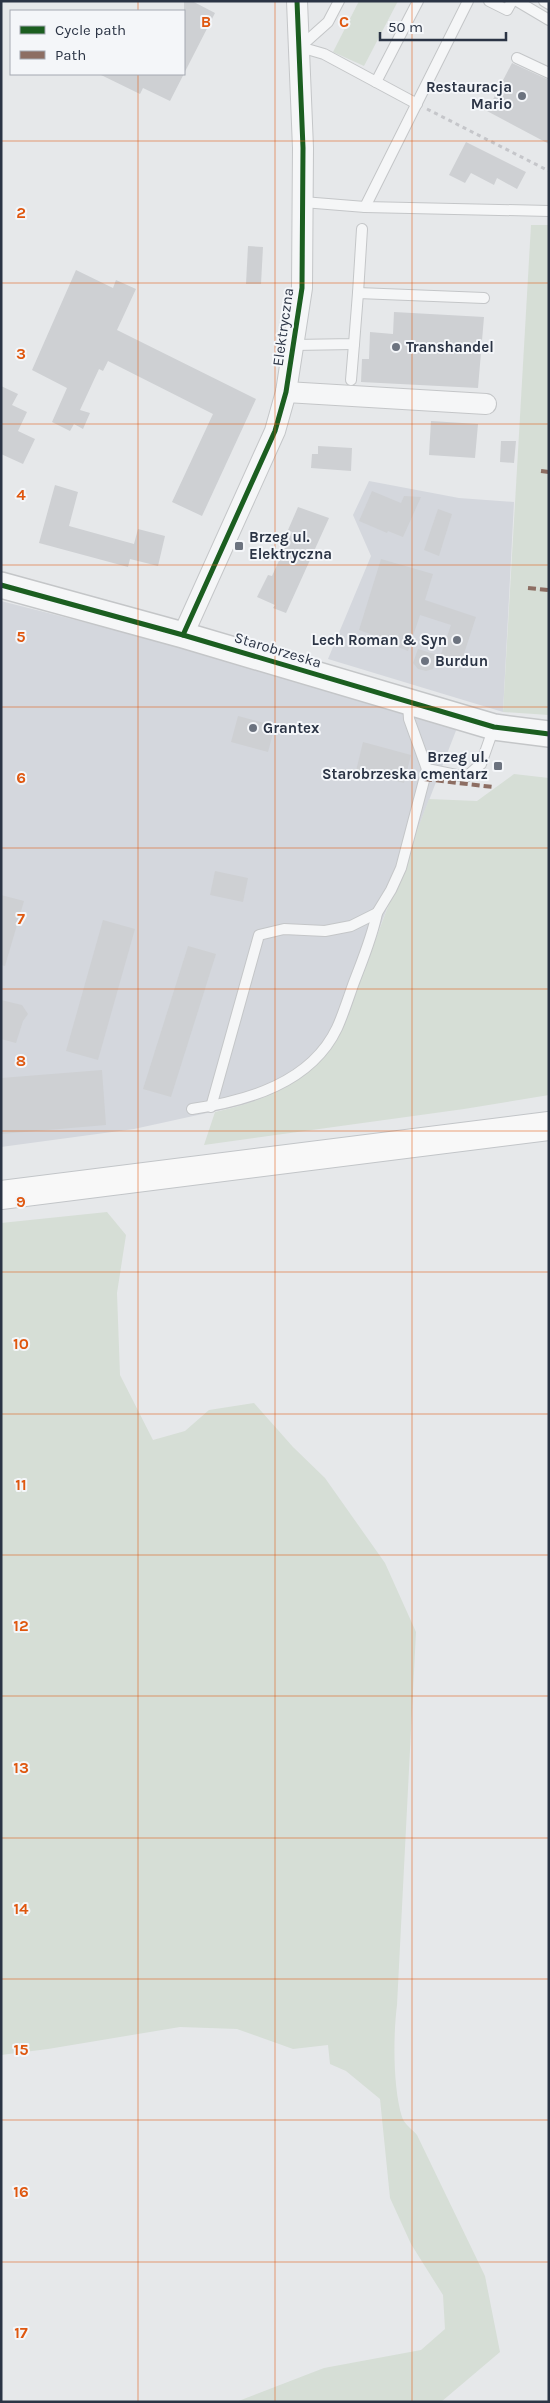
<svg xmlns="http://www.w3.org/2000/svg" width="550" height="2403" font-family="Karla,sans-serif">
  <rect width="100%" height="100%" fill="#e6e8ea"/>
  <g fill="#d4d7dd">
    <polygon points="369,481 459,498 514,502 503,712 328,659 371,556 353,515"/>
    <polygon points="1,601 166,643 457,728 376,937 341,1035 298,1080 262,1100 239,1106 134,1129 1,1147"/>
  </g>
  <g fill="#d6ded6">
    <polygon points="359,1 398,1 364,66 333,52"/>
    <polygon points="531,225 549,225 549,715 503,712"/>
    <path d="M 514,774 L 549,778 L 549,1095 L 464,1109 L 204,1145 L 215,1112 C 275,1098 298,1085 338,1038 L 429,799 L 477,801 Z"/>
    <path d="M 107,1212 L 126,1235 L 117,1293 L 120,1375 L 153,1440 L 185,1431 L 209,1410 L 254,1403 L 293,1447 L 325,1478 L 385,1563 L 416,1632 L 397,2005 C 393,2036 393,2088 402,2117 C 404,2124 413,2130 417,2135 L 485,2276 L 500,2352 L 441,2402 L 236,2402 L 324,2368 L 421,2350 L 445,2329 L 443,2295 L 411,2244 L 390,2198 L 380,2099 L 346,2071 L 330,2064 L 328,2045 L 293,2049 L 237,2029 L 180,2027 L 48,2049 L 1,2055 L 1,1223 Z"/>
  </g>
  <g fill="#ced0d3">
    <polygon points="184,1 192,1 215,13 170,101 143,88 140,94 99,74 184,74"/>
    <polygon points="512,63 549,80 549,144 487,111"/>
    <polygon points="466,142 526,172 517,189 497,178 494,185 471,173 465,183 449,175"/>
    <polygon points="248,246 263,247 261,284 246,284"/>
    <polygon points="76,270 113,288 116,280 136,289 117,330 256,399 202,516 172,502 213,414 108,361 103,371 99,369 80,410 90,413 83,429 74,424 70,431 52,422 67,388 32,370"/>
    <polygon points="394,312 484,317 478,388 361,382 362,359 369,359 370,332 393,334"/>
    <polygon points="1,386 18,394 12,405 27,412 18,431 35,439 23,464 1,454"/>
    <polygon points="431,421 478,424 475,458 429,455"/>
    <polygon points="501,441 516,441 514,463 500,462"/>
    <polygon points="318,446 352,448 351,471 311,468 312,454 318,454"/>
    <polygon points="55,485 78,492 69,526 134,544 138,529 165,536 158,566 130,559 128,567 39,543"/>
    <polygon points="372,491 401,503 404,496 421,497 403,537 388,531 387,533 359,521"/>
    <polygon points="298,507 329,518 286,613 273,608 275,605 257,597 268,575 272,576 292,532 288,530"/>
    <polygon points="438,509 452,514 439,556 424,550"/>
    <polygon points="381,559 433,574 425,600 476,617 460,666 439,660 451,625 420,615 408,651 393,645 394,643 359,630"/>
    <polygon points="418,649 437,655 433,669 426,671 418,669 413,663"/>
    <polygon points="238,716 275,726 268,752 231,742"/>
    <polygon points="363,742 411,755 404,783 356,771"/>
    <polygon points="215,871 248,878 243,902 210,895"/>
    <polygon points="1,895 24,901 5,966 1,965"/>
    <polygon points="103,920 135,929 98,1060 66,1051"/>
    <polygon points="188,946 216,954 171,1097 143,1089"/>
    <polygon points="1,1000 22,1005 28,1014 23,1021 16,1043 1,1039"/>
    <polygon points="102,1070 106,1125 1,1134 1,1078"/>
  </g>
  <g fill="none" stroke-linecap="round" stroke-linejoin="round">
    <defs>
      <g id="service">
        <polyline points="489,1 507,10 512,1"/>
        <polyline points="517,1 549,20"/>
        <polyline points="544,1 549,4"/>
        <polyline points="300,47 324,54 417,104"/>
        <polyline points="300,47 328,22 339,1"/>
        <polyline points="517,58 549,73"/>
        <polyline points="376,82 418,1"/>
        <polyline points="303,202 365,207 549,211"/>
        <polyline points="365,207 468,1"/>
        <polyline points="358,293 362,229"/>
        <polyline points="294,345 354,344 358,293 484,298"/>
        <polyline points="351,380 354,344"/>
        <polyline points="408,703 409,719 427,769 466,777 481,764 494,727"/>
        <polyline points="211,1107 259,935 284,929 325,931 351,926 377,913 391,890 401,868 427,769"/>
        <path d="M 192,1109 C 247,1101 311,1083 337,1028 C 343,1015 348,999 353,985 C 362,961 372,938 377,913"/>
      </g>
      <g id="minor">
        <polyline points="286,392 486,404"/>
        <polyline points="183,635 275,431 286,392 302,288 303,148 297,1"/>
      </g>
      <polyline id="tertiary" points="1,585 183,635 494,727 549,734"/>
      <polyline id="primary" points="1,1195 549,1126"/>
    </defs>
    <use href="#service" stroke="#c4c6c8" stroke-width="12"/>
    <use href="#minor" stroke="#c4c6c8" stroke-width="22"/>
    <use href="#tertiary" stroke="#c4c6c8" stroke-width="28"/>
    <use href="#primary" stroke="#c2c5c8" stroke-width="30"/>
    <polyline stroke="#c5c6ca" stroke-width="3" stroke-dasharray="4 4" stroke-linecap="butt" points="427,109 549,171"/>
    <use href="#service" stroke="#f5f6f7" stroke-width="10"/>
    <use href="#minor" stroke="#f5f6f7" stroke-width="20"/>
    <use href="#tertiary" stroke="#f5f6f7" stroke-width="25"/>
    <use href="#primary" stroke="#f8f8f8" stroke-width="28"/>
    <g stroke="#8d6e63" stroke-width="4" stroke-dasharray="8 4" stroke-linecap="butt">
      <polyline points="541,471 549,472"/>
      <polyline points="528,588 549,590"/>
      <polyline points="424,779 493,787"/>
    </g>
    <defs>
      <g id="cycleway">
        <polyline points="1,585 183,635 494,727 549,734"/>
        <polyline points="183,635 275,431 286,392 302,288 303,148 297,1"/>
      </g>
    </defs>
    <use href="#cycleway" stroke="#f4f6f9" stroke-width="8"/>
    <use href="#cycleway" stroke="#1b5e20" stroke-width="5"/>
  </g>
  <path fill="none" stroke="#df570f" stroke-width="1" stroke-opacity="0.55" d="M 138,1 L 138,11M 275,1 L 275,2402M 412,1 L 412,2402M 138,74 L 138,2402M 1,141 L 549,141M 1,283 L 549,283M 1,424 L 549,424M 1,565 L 549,565M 1,707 L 549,707M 1,848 L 549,848M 1,989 L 549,989M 1,1131 L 549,1131M 1,1272 L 549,1272M 1,1414 L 549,1414M 1,1555 L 549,1555M 1,1696 L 549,1696M 1,1838 L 549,1838M 1,1979 L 549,1979M 1,2120 L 549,2120M 1,2262 L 549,2262"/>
  <g fill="#6c737f" stroke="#f4f6f9" stroke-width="2">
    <circle cx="522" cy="96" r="5"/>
    <circle cx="396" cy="347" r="5"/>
    <rect x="234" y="541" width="10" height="10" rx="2.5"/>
    <circle cx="457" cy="640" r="5"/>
    <circle cx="425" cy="661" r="5"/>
    <circle cx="253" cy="728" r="5"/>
    <rect x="493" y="761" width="10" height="10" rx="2.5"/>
  </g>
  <g text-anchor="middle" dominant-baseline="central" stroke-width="4" stroke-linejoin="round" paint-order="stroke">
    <g font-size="15" font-weight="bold" fill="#2b3445" stroke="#f4f6f9" text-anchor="start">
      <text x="512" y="87" text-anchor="end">Restauracja<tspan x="512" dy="17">Mario</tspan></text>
      <text x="406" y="347">Transhandel</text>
      <text x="249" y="537">Brzeg ul.<tspan x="249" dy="17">Elektryczna</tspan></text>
      <text x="447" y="640" text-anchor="end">Lech Roman &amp; Syn</text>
      <text x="435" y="661">Burdun</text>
      <text x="263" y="728">Grantex</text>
      <text x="488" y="757" text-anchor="end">Brzeg ul.<tspan x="488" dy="17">Starobrzeska cmentarz</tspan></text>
    </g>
    <g font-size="15" fill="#2b3445" stroke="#f4f6f9">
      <text transform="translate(283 327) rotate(-82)">Elektryczna</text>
      <text transform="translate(278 650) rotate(17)">Starobrzeska</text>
    </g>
  </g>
  <g font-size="16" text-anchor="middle" font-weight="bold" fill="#df570f" stroke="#f4f6f9" stroke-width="4" stroke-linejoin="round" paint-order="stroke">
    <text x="206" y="27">B</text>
    <text x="344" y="27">C</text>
    <text x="21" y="218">2</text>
    <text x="21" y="359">3</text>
    <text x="21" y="500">4</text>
    <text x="21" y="642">5</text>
    <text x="21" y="783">6</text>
    <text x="21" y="924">7</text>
    <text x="21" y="1066">8</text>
    <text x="21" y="1207">9</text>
    <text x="21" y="1349">10</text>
    <text x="21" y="1490">11</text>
    <text x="21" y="1631">12</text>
    <text x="21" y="1773">13</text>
    <text x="21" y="1914">14</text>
    <text x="21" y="2055">15</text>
    <text x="21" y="2197">16</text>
    <text x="21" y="2338">17</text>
  </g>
  <rect width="550" height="2403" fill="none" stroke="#2b3445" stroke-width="5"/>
  <rect x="10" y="10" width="175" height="65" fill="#f4f6f9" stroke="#a4a8b1"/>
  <rect x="20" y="26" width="25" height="8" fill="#1b5e20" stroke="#a4a8b1"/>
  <text x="55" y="35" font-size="15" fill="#2b3445">Cycle path</text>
  <rect x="20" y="51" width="25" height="8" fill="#8d6e63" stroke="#a4a8b1"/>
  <text x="55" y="60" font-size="15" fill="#2b3445">Path</text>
  <path d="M380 32v8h126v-8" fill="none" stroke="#2b3445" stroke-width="2.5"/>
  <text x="388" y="32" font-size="15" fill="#2b3445" stroke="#f4f6f9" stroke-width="4" paint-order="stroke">50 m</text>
</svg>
